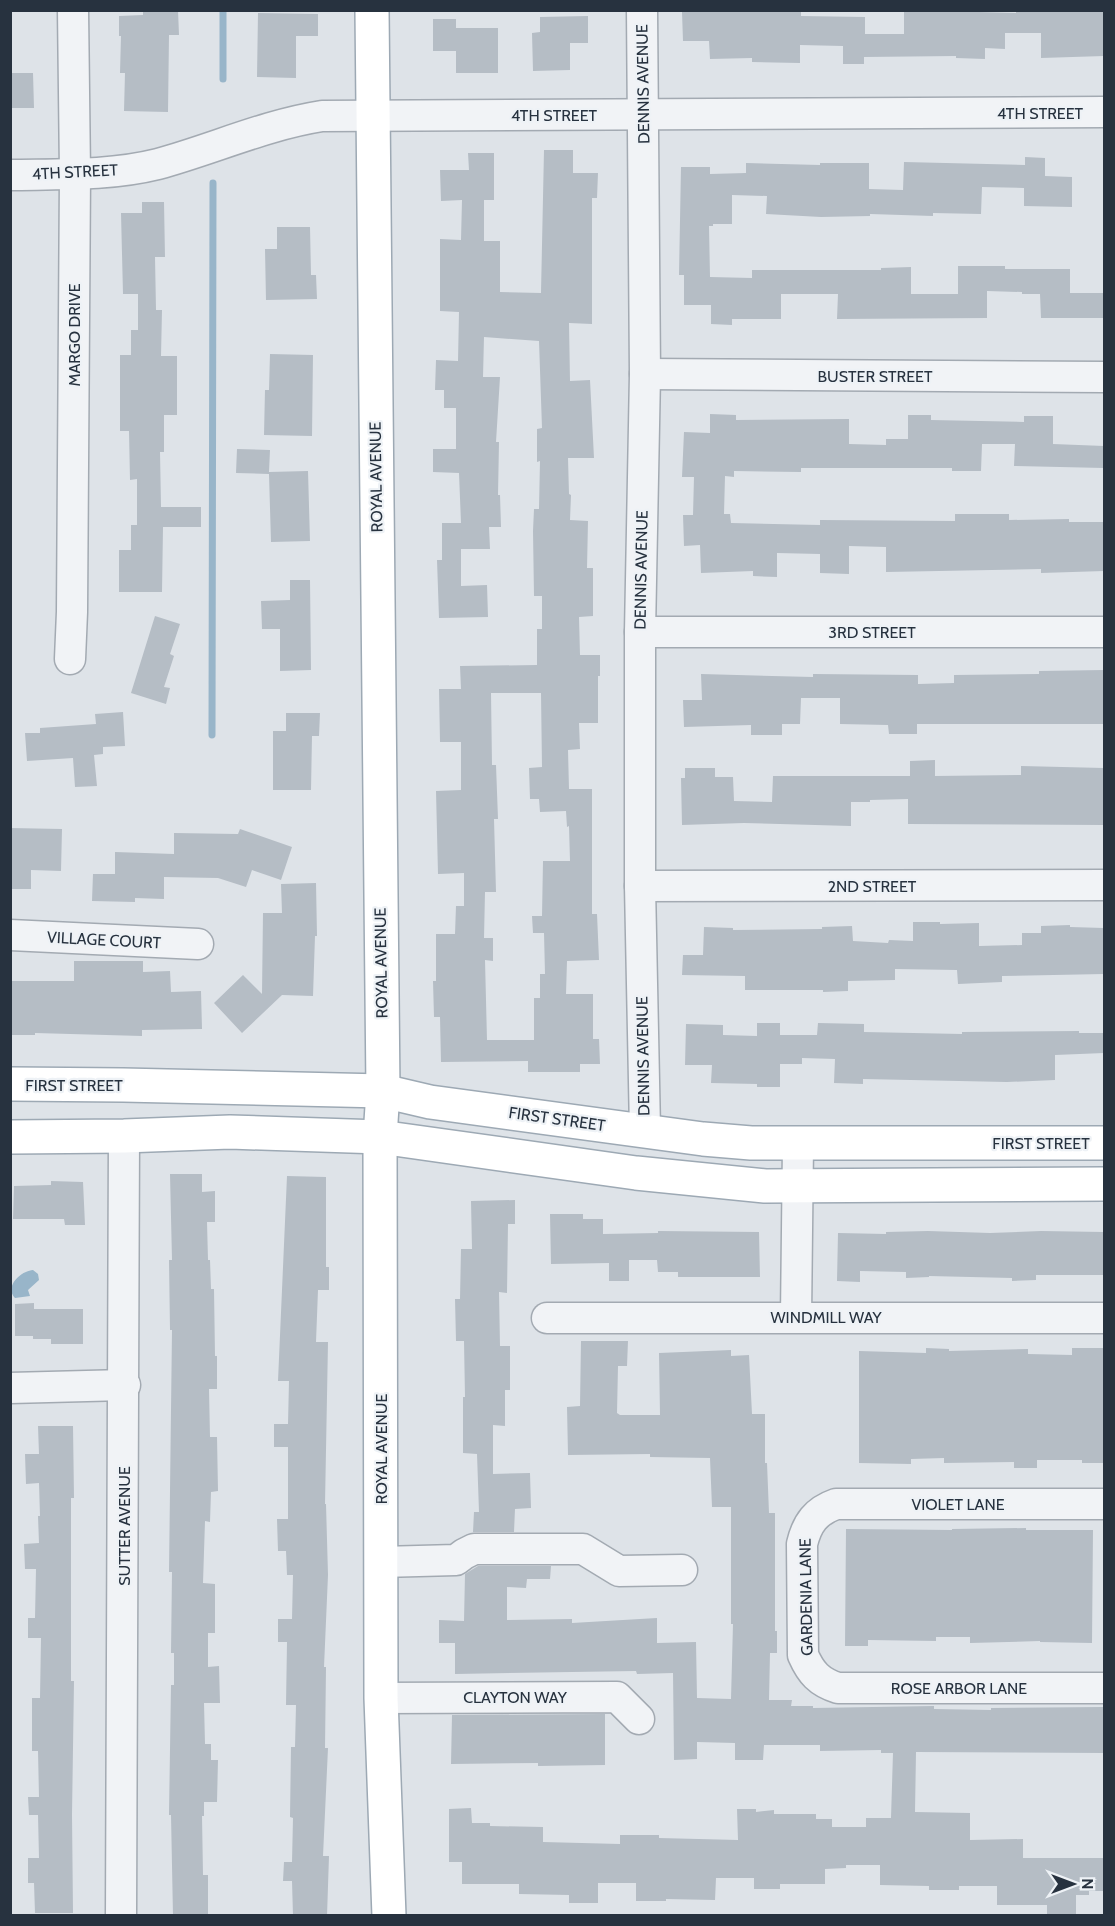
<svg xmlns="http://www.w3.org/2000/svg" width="1115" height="1926" font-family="Cabin,sans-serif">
  <rect width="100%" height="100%" fill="#dee3e8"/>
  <path fill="#98b5c9" d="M 33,1270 L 38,1274 L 39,1280 L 28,1290 L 30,1296 L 15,1298 C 4,1286 21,1271 33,1270 Z"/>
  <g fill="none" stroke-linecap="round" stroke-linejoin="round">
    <g stroke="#98b5c9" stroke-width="7">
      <polyline points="223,79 223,10"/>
      <polyline points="212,735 213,183"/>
    </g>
  </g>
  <g fill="#b5bdc5" fill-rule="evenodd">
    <polygon points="143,10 178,10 179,35 169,35 168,112 124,111 125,73 120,73 121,36 119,36 119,16 143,15"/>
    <polygon points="752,10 801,11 801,16 865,17 865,34 904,34 904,10 1016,13 1016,10 1104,10 1104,56 1041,58 1041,33 1005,33 1005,49 985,48 985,59 956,58 956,56 864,57 864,64 843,64 843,46 800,45 800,63 752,62 752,58 710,59 709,41 683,41 682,12"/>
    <polygon points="258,13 318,14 318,36 296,36 296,78 257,77"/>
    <polygon points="588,16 588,43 570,43 570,70 533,71 532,33 540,32 540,17"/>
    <polygon points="433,19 456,19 456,28 498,28 498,73 456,73 456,51 433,51"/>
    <polygon points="10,73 33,73 34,108 10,108"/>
    <path d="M 544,150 L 573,150 L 573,173 L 598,173 L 597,198 L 592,198 L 592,324 L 569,323 L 570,381 L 590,380 L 594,458 L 568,458 L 569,494 L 571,495 L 570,520 L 588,521 L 587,568 L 593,568 L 593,616 L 579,617 L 580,655 L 600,655 L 600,676 L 598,676 L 598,723 L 579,723 L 580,749 L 568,750 L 569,789 L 592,789 L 592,914 L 597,914 L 599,960 L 567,961 L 566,994 L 593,994 L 593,1039 L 599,1039 L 600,1064 L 580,1064 L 580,1072 L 528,1072 L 528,1061 L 441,1062 L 440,1017 L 434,1017 L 433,981 L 436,981 L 436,934 L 455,934 L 456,906 L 464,906 L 464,873 L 438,874 L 436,791 L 461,790 L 461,742 L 440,742 L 439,689 L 461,689 L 460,666 L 537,665 L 537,629 L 542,629 L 542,596 L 534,596 L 533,531 L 534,509 L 539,509 L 540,461 L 537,462 L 537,429 L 542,428 L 539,341 L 484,337 L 483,377 L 500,377 L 496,442 L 499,442 L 498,495 L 500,495 L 501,527 L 489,527 L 490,549 L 461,549 L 461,586 L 487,585 L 488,617 L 439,618 L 437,560 L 442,560 L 442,523 L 461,523 L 459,473 L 433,472 L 433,449 L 456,449 L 456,408 L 444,408 L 444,390 L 435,390 L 436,360 L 458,361 L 459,312 L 440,311 L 440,239 L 461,240 L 462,200 L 441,201 L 440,170 L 469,170 L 468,153 L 494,153 L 494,200 L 484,200 L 484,241 L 500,241 L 500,292 L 541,293 ZM 491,693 L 541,693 L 542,767 L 529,768 L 530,799 L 539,799 L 540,812 L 566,811 L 567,827 L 569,826 L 570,861 L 543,861 L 542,916 L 532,916 L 533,933 L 544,933 L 545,974 L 540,974 L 540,998 L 534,998 L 534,1040 L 487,1040 L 485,960 L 493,961 L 493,938 L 484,938 L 485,892 L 496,892 L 494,819 L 498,819 L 496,765 L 492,765 Z"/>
    <polygon points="1025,157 1045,158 1045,176 1072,177 1072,207 1024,206 1024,188 982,187 981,214 933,213 933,216 870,214 870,216 821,217 766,214 767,196 732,195 732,224 713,224 713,226 709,226 710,277 752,278 752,270 881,270 881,268 911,267 911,294 958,294 958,266 1005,266 1005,269 1070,269 1070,293 1104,293 1104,318 1041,318 1040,294 1022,294 1022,292 987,291 987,318 837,319 838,294 781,294 781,319 732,319 732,325 711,324 711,305 684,305 684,275 679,275 681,167 710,167 710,174 746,173 746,163 820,165 820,163 869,163 869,189 903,190 904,162 1025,165"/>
    <polygon points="142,202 164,202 165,257 155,257 156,310 162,310 161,356 177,356 177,415 164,415 164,452 160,452 161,507 201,507 201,527 163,527 162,592 119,592 119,550 131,550 131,525 137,525 137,479 130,480 129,431 120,431 120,355 131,355 131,330 138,330 138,294 123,294 121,213 142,213"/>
    <polygon points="277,227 310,227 311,275 316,275 317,299 266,300 265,249 277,249"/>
    <polygon points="270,354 313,355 312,436 264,435 265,390 269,390"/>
    <polygon points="710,414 736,415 736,420 849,419 849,444 886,445 886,439 908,439 908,415 931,415 931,420 1024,422 1024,416 1053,416 1053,444 1104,446 1104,468 1014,466 1015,444 982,444 981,471 952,471 952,468 801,468 801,472 734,471 734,477 725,476 724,514 730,514 731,523 820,525 820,520 955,521 955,514 1009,514 1009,520 1069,519 1069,522 1104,522 1104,571 1041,573 1041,569 886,572 886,547 849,546 849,574 820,573 820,554 777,553 777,577 753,576 753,571 701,573 700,545 684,546 683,515 693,515 694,477 682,477 684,432 710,433"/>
    <polygon points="237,449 270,450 269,472 308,471 310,541 271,542 269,474 236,473"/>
    <polygon points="290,580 310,580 311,670 280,671 280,629 262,629 261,601 290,600"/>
    <polygon points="155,616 180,624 170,654 174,656 164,687 170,688 166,704 131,693"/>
    <polygon points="1104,670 1104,724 917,724 917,734 889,734 888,725 840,724 840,698 801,698 800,724 782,724 782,735 751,735 751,725 684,727 683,700 702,700 701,674 813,677 813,674 918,675 918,684 954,683 954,675 1039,674 1039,671"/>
    <polygon points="123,712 125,746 103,747 103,754 94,755 97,786 75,787 73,758 27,761 25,733 40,733 40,728 96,724 95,714"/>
    <polygon points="286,713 320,713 319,736 312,736 311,790 273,790 273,731 286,731"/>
    <polygon points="935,760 935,776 1021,775 1021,766 1104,768 1104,825 908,824 908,799 870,800 870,802 851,802 851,826 744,823 682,825 681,778 685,778 685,768 715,768 715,777 733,777 734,801 772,802 773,776 910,776 910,761"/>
    <polygon points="10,828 62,829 61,871 31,870 31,889 10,889"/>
    <polygon points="240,829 292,847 281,880 252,870 246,887 218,878 164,877 164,899 135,898 135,902 92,901 93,874 115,874 115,852 174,854 174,833 238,834"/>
    <polygon points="316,883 317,936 315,936 313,996 282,995 242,1033 214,1003 243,975 262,994 263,913 282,913 281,884"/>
    <polygon points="913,922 940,922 940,924 979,923 979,946 1022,945 1022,933 1041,933 1041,926 1070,925 1070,927 1104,928 1104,974 1002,976 1002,982 958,984 957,970 895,969 895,980 848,981 848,991 823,992 823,990 745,990 745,976 682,975 683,955 703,955 704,927 733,928 733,930 822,929 822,927 852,926 853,941 888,943 889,940 913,941"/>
    <polygon points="74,961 143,961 143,972 170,971 171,992 201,991 202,1029 142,1030 142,1036 35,1033 35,1035 10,1035 10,981 74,981"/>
    <polygon points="757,1023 780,1023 780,1035 817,1035 818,1023 864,1024 864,1032 962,1034 962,1032 1079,1031 1079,1033 1104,1033 1104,1053 1055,1055 1055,1080 1007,1082 863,1079 863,1084 834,1083 835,1059 802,1058 802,1064 780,1064 780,1087 757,1087 757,1084 711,1083 712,1065 685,1065 686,1024 723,1025 723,1035 757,1036"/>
    <polygon points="170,1174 202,1174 202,1192 215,1191 215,1222 207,1222 208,1260 210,1260 211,1289 214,1289 215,1356 217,1356 217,1389 209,1389 210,1437 217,1437 218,1491 211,1492 210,1522 205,1521 203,1583 215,1584 215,1633 208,1633 208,1667 219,1666 220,1703 204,1703 205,1744 211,1744 211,1760 218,1760 217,1802 204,1802 204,1816 202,1816 203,1875 208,1875 208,1916 173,1916 171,1815 169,1815 171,1685 174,1685 174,1653 171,1653 172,1572 169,1572 172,1330 170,1330 169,1260 172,1260"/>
    <polygon points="287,1176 326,1177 326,1267 329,1267 329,1290 318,1290 316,1342 328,1342 325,1504 326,1504 328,1575 324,1667 326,1667 325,1748 328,1748 323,1856 329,1856 327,1916 293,1916 292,1881 283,1881 284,1862 292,1862 293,1818 290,1817 291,1747 295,1747 296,1705 286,1705 287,1642 278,1642 278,1619 292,1619 293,1575 287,1575 286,1551 278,1551 277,1519 288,1519 288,1447 274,1447 274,1424 288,1424 289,1381 278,1381"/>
    <polygon points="51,1181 83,1182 85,1225 65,1225 64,1219 13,1219 14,1186 51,1185"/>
    <polygon points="515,1200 515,1224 508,1224 507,1293 499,1292 500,1346 510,1346 510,1390 505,1390 505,1426 493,1425 493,1474 530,1473 531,1508 515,1509 514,1532 473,1532 474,1512 479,1512 477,1454 463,1453 463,1397 465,1397 464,1341 456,1341 455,1299 460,1299 461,1249 472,1249 471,1201"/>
    <polygon points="550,1214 583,1214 583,1219 603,1219 603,1234 658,1233 658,1231 759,1232 760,1277 678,1277 678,1272 658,1272 657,1260 629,1260 629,1281 609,1281 609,1263 551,1264"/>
    <polygon points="928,1231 990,1233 1041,1231 1104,1232 1104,1275 1036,1275 1036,1280 1012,1281 1012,1278 929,1276 929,1277 906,1278 906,1272 860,1271 860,1282 837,1281 838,1233 886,1234 886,1232"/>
    <polygon points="34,1303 34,1309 83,1309 83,1344 51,1344 51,1339 33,1339 33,1336 15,1336 15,1304"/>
    <polygon points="581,1341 628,1341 627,1366 618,1366 617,1413 620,1415 660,1415 659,1353 731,1350 731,1356 749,1355 752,1414 765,1414 765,1463 767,1463 769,1513 775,1513 775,1631 777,1631 777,1653 770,1653 769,1700 792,1700 791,1706 813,1706 813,1708 934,1706 934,1709 991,1710 991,1708 1103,1707 1104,1753 916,1752 915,1812 970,1813 970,1840 1023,1839 1023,1858 1104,1858 1104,1891 1089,1891 1089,1895 1076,1895 1076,1916 1047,1916 1047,1905 997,1905 997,1886 959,1886 959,1890 929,1890 929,1886 880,1885 880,1865 846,1865 846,1868 825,1869 825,1884 780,1884 780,1889 754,1889 754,1878 716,1878 715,1900 666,1899 666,1901 636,1901 636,1883 598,1883 598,1903 569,1903 569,1895 519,1894 519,1884 462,1884 462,1862 449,1862 449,1809 471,1808 472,1823 490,1823 490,1826 543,1827 543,1842 620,1844 620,1835 659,1835 659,1838 738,1840 737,1809 756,1809 756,1812 774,1810 774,1814 816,1814 816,1819 832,1819 832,1827 866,1827 866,1818 891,1818 893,1753 881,1753 881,1750 820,1751 820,1745 764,1745 763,1760 735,1760 735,1743 697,1742 697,1759 674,1760 673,1673 637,1674 636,1671 455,1674 455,1643 439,1643 439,1620 464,1621 465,1574 478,1566 551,1566 550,1579 527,1579 526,1588 507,1587 507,1620 572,1619 572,1623 657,1618 657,1643 696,1642 697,1698 731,1699 733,1624 731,1624 731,1507 712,1507 710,1458 650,1457 650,1454 568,1455 567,1407 580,1406"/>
    <polygon points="926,1348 949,1349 949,1351 1028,1349 1028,1354 1072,1355 1072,1348 1104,1348 1104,1463 1082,1463 1082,1460 1037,1460 1037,1468 1014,1468 1014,1462 944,1463 944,1458 911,1459 911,1464 859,1463 859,1351 926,1353"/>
    <polygon points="38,1426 73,1426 74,1498 71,1498 71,1681 74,1681 72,1815 73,1913 35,1913 34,1883 28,1883 28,1858 39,1858 38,1815 29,1815 28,1797 39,1797 38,1751 32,1751 32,1698 40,1698 41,1638 28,1638 28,1618 35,1618 36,1569 25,1569 24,1544 39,1543 38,1516 40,1516 39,1483 26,1484 25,1454 39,1454"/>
    <polygon points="1026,1528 1026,1530 1093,1530 1092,1643 1040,1642 1040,1641 970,1643 970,1637 936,1637 936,1641 868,1640 868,1646 845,1646 846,1529 952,1530 952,1529"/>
    <polygon points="605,1714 605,1765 538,1766 538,1763 451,1764 452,1715"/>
  </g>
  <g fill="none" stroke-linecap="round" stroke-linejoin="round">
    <defs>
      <g id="minor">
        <polyline points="642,10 645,374 640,632 640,886 645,1130"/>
        <path d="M 10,175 C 59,174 110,176 158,164 C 213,149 265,125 322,116 L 1104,112"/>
        <polyline points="645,374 1104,377"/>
        <polyline points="640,632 1104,632"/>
        <polyline points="70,659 72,612 75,174 73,10"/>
        <polyline points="640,886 1104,885"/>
        <polyline points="10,935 198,944"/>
        <polyline points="796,1317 798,1144"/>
        <polyline points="547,1318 1104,1318"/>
        <polyline points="10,1388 125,1385"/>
        <path d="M 1104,1504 L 836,1504 C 816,1511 807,1523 802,1544 L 803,1655 C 811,1673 819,1682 838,1688 L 1104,1688"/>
        <polyline points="381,1562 456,1560 464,1554 474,1549 583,1549 619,1571 682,1570"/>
        <polyline points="381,1698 617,1697 639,1719"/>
        <polyline points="121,1916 124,1136"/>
      </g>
      <g id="major">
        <polyline points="372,10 383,1091 380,1137 381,1698 389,1916"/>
        <polyline points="10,1084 123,1085 383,1091 430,1102 703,1139 751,1143 1104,1143"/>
        <polyline points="10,1137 124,1136 230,1132 380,1137 636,1173 765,1186 1104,1184"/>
      </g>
    </defs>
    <use href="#minor" stroke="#a3aab2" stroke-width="33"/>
    <use href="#major" stroke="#9da9b4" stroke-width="36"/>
    <use href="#minor" stroke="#f1f3f6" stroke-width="30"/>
    <use href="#major" stroke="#fff" stroke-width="33"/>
  </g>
  <g text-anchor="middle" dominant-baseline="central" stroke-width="4.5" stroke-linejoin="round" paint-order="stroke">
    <g font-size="16" fill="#27323f" stroke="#eef2f6">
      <text transform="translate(643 84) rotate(-91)">DENNIS AVENUE</text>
      <text x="1040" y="113">4TH STREET</text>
      <text x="554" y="115">4TH STREET</text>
      <text transform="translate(75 172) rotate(-3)">4TH STREET</text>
      <text transform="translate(74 335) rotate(-90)">MARGO DRIVE</text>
      <text x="875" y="376">BUSTER STREET</text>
      <text transform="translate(376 477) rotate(-91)">ROYAL AVENUE</text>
      <text transform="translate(641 570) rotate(-89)">DENNIS AVENUE</text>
      <text x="872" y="632">3RD STREET</text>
      <text x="872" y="886">2ND STREET</text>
      <text transform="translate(104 940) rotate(3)">VILLAGE COURT</text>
      <text transform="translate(381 963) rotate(-91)">ROYAL AVENUE</text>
      <text transform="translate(643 1056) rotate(-91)">DENNIS AVENUE</text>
      <text x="74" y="1085">FIRST STREET</text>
      <text transform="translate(557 1119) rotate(8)">FIRST STREET</text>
      <text x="1041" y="1143">FIRST STREET</text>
      <text x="826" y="1317">WINDMILL WAY</text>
      <text transform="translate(381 1449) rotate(-90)">ROYAL AVENUE</text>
      <text x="958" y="1504">VIOLET LANE</text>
      <text transform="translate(124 1526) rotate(-90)">SUTTER AVENUE</text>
      <text transform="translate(806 1597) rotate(-91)">GARDENIA LANE</text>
      <text x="959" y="1688">ROSE ARBOR LANE</text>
      <text x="515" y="1697">CLAYTON WAY</text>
    </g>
  </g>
  <rect width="1115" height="1926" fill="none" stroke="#27323f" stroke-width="24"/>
  <g transform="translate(1073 1884) rotate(90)" stroke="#eef2f6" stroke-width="4.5" paint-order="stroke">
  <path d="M0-4.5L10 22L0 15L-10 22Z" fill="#27323f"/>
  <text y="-9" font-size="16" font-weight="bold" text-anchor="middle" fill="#27323f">N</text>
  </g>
</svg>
